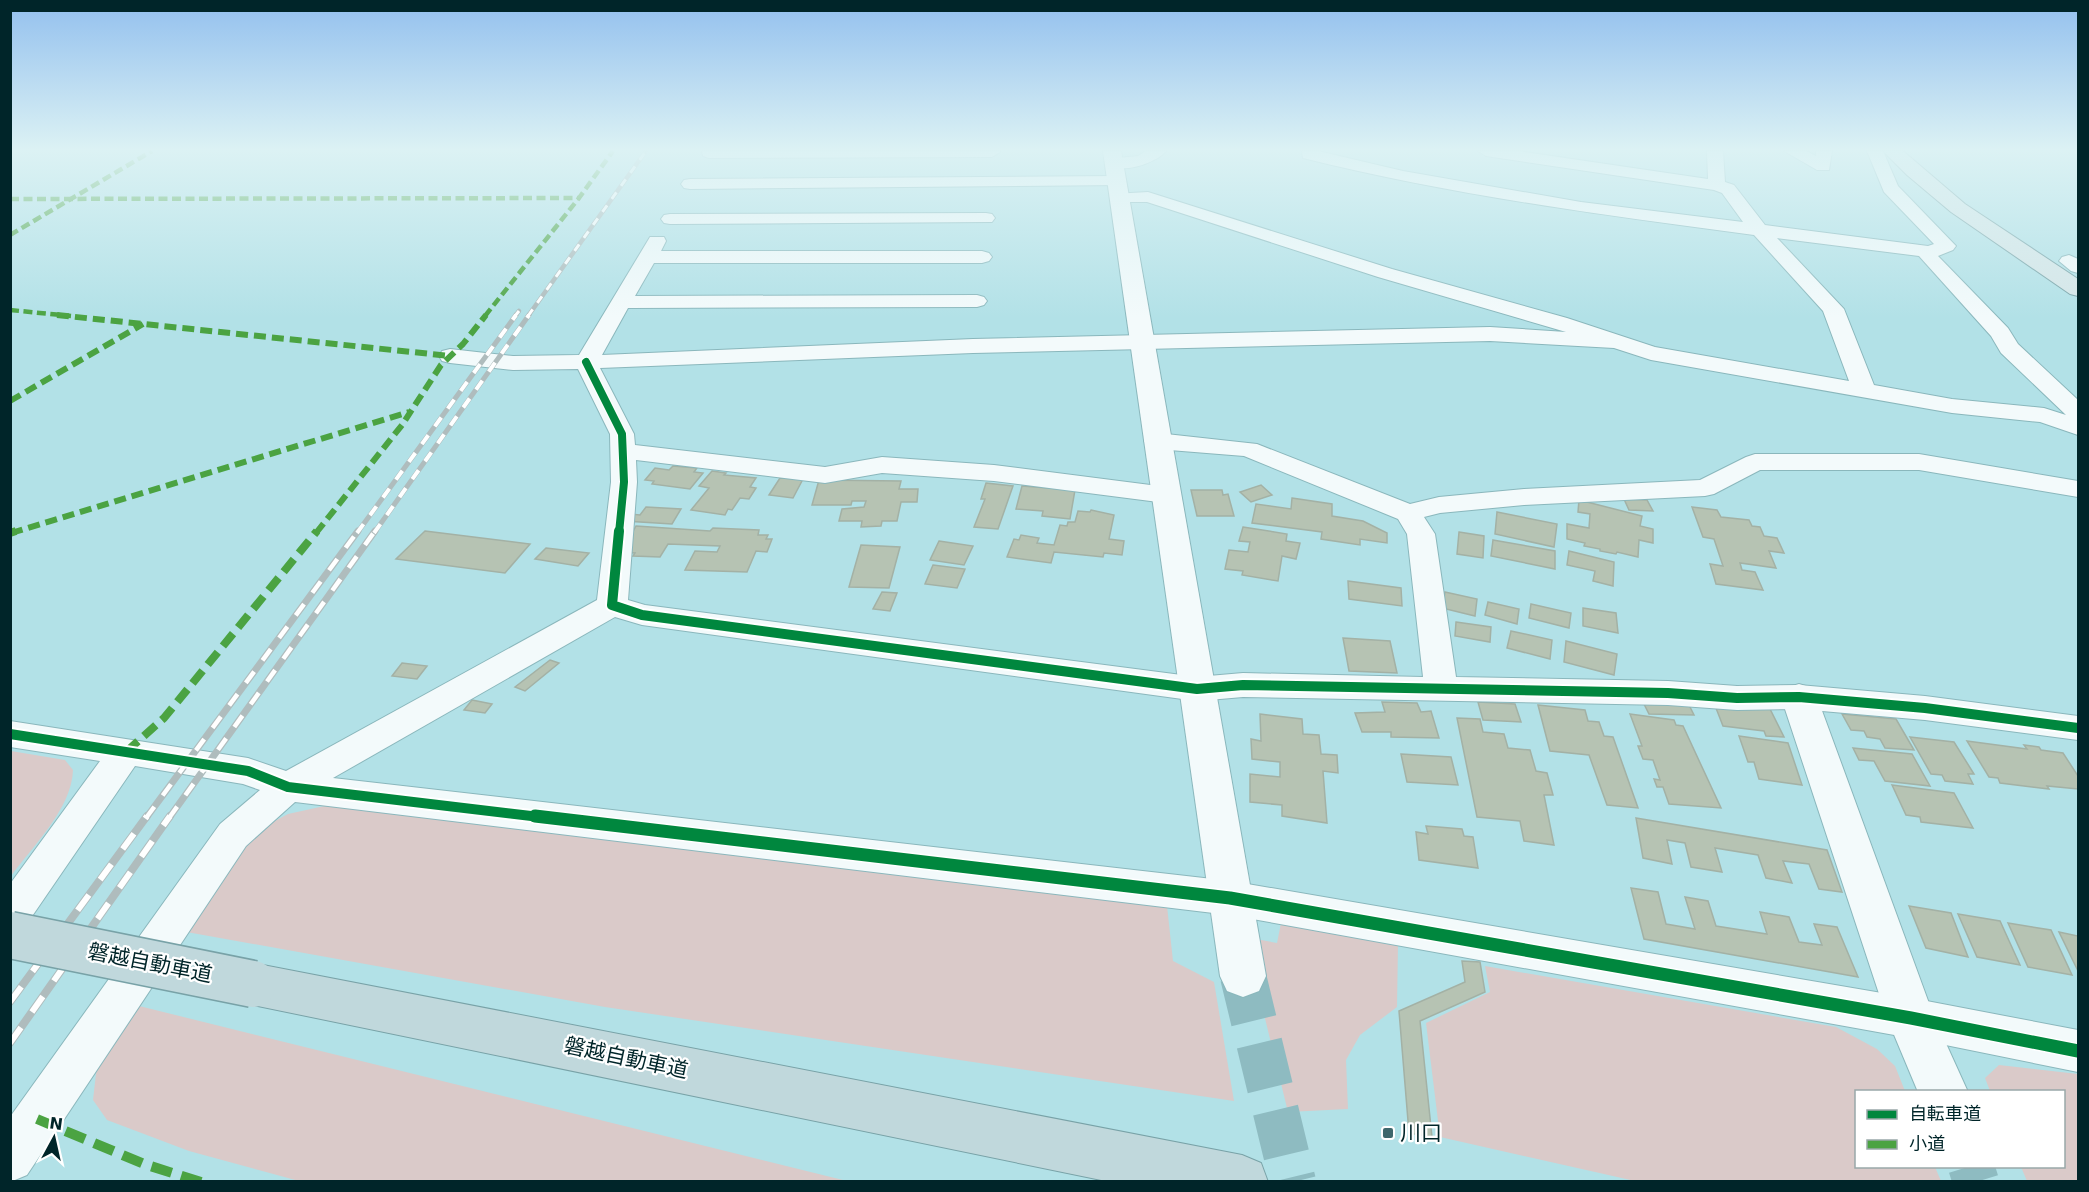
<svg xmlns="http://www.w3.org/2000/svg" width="2089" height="1192" font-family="'DejaVu Sans','Noto Sans JP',sans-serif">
  <rect width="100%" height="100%" fill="#b2e1e7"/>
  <g fill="#dacac9">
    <path d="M 11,751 L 65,760 L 73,770 C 72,808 33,846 11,876 Z"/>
    <polygon points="329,805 1167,906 1173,961 1214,982 1234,1101 605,1007 181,931 256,831 288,814"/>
    <polygon points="1281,923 1398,945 1397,1007 1360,1035 1346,1060 1348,1109 1288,1112 1245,937 1277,943"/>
    <polygon points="1485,966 1836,1027 1877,1049 1895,1066 1905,1091 1856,1092 1856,1166 1935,1167 1941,1181 1635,1181 1440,1137 1426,1023 1490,992"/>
    <polygon points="135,1005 847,1181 299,1181 189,1151 107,1120 93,1100 97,1065"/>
    <polygon points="1999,1065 2078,1074 2078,1181 2027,1181 2021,1167 2064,1166 2064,1092 1990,1091 1985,1078"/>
  </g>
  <g fill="#b6c3b3" stroke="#a3b1a5" stroke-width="1.5">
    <polygon points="673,466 697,468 694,472 703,473 690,489 652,484 654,481 645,480 655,468 669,470"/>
    <polygon points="712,471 726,473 724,475 756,478 750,487 756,488 749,499 740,498 732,510 728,509 725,515 691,510 709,488 699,486"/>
    <polygon points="780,478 803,479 793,498 769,495"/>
    <polygon points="819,480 901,481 899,489 918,489 917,502 901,502 897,521 882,521 881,526 861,527 862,521 839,521 842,509 864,507 866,501 852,501 851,505 812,505"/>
    <polygon points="986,483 1013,486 998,529 974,527 985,499 981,499"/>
    <polygon points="1261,485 1272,495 1251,502 1240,492"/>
    <polygon points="1022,486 1075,490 1070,519 1042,516 1043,511 1016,509"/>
    <polygon points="1191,490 1222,490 1223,495 1228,494 1234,516 1197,516"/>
    <polygon points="1292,498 1332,504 1332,516 1363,521 1387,533 1387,543 1360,539 1360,545 1321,539 1322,532 1252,523 1256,504 1291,509"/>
    <polygon points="1624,499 1647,500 1653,511 1629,510"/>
    <polygon points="1579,500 1642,516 1640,526 1653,529 1653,543 1639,540 1638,557 1617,552 1616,554 1600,551 1600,549 1584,546 1585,543 1567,539 1567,524 1589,528 1590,514 1578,512"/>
    <polygon points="646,507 681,509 672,524 625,521 630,514 640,515"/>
    <polygon points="1692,507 1717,510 1721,517 1749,520 1752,526 1760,527 1764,536 1777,538 1784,553 1769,551 1776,568 1740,563 1742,570 1755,572 1763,590 1716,584 1710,564 1723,566 1714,539 1703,537"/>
    <polygon points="1091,510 1114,515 1109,539 1124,541 1122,555 1104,553 1103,557 1054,552 1051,563 1007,557 1014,539 1019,540 1021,535 1039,538 1037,543 1054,545 1060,525 1067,526 1068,522 1075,522 1078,511 1090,512"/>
    <polygon points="1497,512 1557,524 1554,547 1495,534"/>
    <polygon points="636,526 710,531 713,528 759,530 758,535 768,535 766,539 772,539 767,552 756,551 747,572 685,570 695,551 717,552 720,546 668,544 660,557 633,556 635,553 622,552"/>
    <polygon points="1243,527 1287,534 1286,541 1300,543 1296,559 1282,556 1278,581 1242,575 1243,571 1225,569 1229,550 1248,552 1250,542 1239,541"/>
    <polygon points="425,531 530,544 505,573 396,559"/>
    <polygon points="1459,532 1484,536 1483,558 1457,554"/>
    <polygon points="1493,540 1555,551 1555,569 1491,556"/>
    <polygon points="939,541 973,546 964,565 930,560"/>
    <polygon points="861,545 900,547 889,588 849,587"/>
    <polygon points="546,548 589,553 578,566 535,559"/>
    <polygon points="1569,551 1614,562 1613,586 1593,581 1595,571 1567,565"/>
    <polygon points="933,565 965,569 957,588 925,584"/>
    <polygon points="1348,581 1401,588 1402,606 1349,599"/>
    <polygon points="882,592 897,593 890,611 873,609"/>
    <polygon points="1445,592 1477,599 1475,616 1442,608"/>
    <polygon points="1488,602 1519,609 1517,624 1485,615"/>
    <polygon points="1531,604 1571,613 1569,628 1529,618"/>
    <polygon points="1583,608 1616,613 1618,633 1583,626"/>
    <polygon points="1456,622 1491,627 1490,642 1455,636"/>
    <polygon points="1511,631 1552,640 1550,659 1507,648"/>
    <polygon points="1343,638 1390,641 1397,673 1349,671"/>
    <polygon points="1566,641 1617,654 1614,675 1564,662"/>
    <polygon points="550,660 559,663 525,691 515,687"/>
    <polygon points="402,663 427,666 417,679 392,676"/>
    <polygon points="472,700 492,704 485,713 464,710"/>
    <polygon points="1382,702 1417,703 1421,712 1431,711 1439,738 1391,737 1391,732 1362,732 1355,713 1385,712"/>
    <polygon points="1478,702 1515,704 1521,722 1483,720"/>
    <polygon points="1643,702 1688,703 1694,715 1649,714"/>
    <polygon points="1714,703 1770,709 1784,737 1766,736 1764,731 1723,726"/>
    <polygon points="1538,705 1585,710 1588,721 1599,722 1604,736 1613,737 1638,808 1607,805 1589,755 1550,751"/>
    <polygon points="1260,714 1302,719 1303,734 1319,735 1321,754 1337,755 1338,773 1323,771 1327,823 1282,816 1282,805 1250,802 1250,774 1280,777 1280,762 1252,759 1251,739 1261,741"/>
    <polygon points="1630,714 1674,720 1676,725 1683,726 1721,808 1669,804 1663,787 1657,787 1654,779 1660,780 1653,760 1643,759 1638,746 1642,746"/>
    <polygon points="1842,714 1896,719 1914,750 1885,748 1880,739 1867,737 1864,731 1851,730"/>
    <polygon points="1457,718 1480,719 1483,732 1504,734 1508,748 1530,750 1536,771 1547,773 1553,795 1544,795 1554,845 1524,841 1520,821 1477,817"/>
    <polygon points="1739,736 1788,743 1802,785 1759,779 1754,762 1748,762"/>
    <polygon points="1910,737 1954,742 1974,774 1968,774 1973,784 1945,781 1942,775 1931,774"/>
    <polygon points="1967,741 2027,749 2024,745 2039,747 2041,750 2063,753 2078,776 2078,789 2047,786 2049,789 2000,783 1998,778 1989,777"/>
    <polygon points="1853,748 1912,754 1930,786 1885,781 1874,761 1859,760"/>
    <polygon points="1401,754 1451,757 1458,785 1407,782"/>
    <polygon points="1892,785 1954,793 1973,828 1921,822 1920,817 1906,815"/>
    <polygon points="1636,818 1827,850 1842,892 1819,889 1809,864 1783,861 1792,883 1766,878 1758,855 1715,848 1722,872 1691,867 1685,843 1667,840 1672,864 1643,858"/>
    <polygon points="1426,826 1462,829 1464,836 1473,837 1478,868 1419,860 1416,832 1428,834"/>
    <polygon points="1631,888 1658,892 1666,924 1695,929 1685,897 1708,901 1716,926 1767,934 1760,912 1789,917 1799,942 1822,945 1814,924 1837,927 1858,977 1644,939"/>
    <polygon points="1909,906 1951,913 1968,957 1926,948"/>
    <polygon points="1958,914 2000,921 2020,965 1977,957"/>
    <polygon points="2008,923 2051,930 2072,975 2028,967"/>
    <polygon points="2059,932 2078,936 2078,971"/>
    <polygon points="1462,961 1480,962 1485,992 1420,1021 1432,1137 1409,1133 1399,1011 1465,982"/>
  </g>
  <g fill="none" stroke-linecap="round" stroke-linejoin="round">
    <g stroke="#8ebbc1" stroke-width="46" stroke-dasharray="46 23" stroke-linecap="butt">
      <polyline points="1243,976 1293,1182"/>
      <polyline points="1971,1166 1976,1182"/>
    </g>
    <defs>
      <g id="minor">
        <polygon points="702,151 1000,151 1000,152 992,157 709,158 703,156"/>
        <path d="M 1146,151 L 1166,151 C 1155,164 1118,176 1106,162 L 1108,159 L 1138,156 Z"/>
        <path d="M 1302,151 L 1318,151 L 1403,171 L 1581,202 L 1743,222 L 1722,193 L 1714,190 L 1486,156 L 1478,151 L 1518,151 L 1708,179 L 1707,151 L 1723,151 L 1725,182 L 1734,185 L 1765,225 L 1928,246 L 1934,244 L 1884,192 L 1867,151 L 1883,151 L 1898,186 L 1956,246 L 1953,250 L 1938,256 L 2008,328 L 2018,344 L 2078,400 L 2078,435 L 2040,422 L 1952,413 L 1651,360 L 1614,348 L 1490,341 L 973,353 L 600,368 L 634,434 L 635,445 L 825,467 L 882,457 L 994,465 L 1166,487 L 1175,489 L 1179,495 L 1175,501 L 1166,503 L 994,481 L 882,473 L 825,483 L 636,460 L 637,482 L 628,600 L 645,605 L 1197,677 L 1243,673 L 1423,677 L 1407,534 L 1398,519 L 1244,456 L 1157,449 L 1148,446 L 1144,441 L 1148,436 L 1157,433 L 1257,444 L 1410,504 L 1439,497 L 1524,489 L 1700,480 L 1746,457 L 1755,454 L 1919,454 L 2078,481 L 2078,497 L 1919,470 L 1760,470 L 1714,494 L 1705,496 L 1524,505 L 1440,513 L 1424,517 L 1435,534 L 1456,677 L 1668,681 L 1737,686 L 1799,685 L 1925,696 L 2078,716 L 2078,740 L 1925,720 L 1799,709 L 1737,710 L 1668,705 L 1243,697 L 1197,701 L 642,625 L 615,617 L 333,778 L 1230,881 L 1911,998 L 2078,1030 L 2078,1072 L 1911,1038 L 1230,915 L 295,802 L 246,846 L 27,1175 L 10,1182 L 10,1117 L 220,824 L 260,790 L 243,784 L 135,766 L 24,928 L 10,933 L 10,884 L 100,761 L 10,747 L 10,721 L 248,758 L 286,771 L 597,600 L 611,482 L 610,434 L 578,369 L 513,370 L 450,363 L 442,361 L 439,356 L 442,351 L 450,349 L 513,356 L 579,355 L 650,237 L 664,237 L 666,241 L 661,251 L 982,251 L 989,253 L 992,257 L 989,261 L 982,263 L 654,263 L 635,296 L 977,295 L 984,297 L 987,301 L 984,305 L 977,307 L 628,308 L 602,355 L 973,339 L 1490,327 L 1566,332 L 1378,277 L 1147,202 L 1113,202 L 1110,198 L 1113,194 L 1148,192 L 1392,269 L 1567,318 L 1655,347 L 1849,381 L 1823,311 L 1754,235 C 1603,215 1451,195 1303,158 ZM 1777,238 L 1919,256 L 1991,336 L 2001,353 L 2066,415 L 2044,408 L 1952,399 L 1874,385 L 1844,309 Z"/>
        <polygon points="1784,151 1806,151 1816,156 1816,151 1832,151 1829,170 1817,170"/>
        <polygon points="1116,176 1122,177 1125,181 1122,185 690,189 684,188 681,184 684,180 690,179"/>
        <polygon points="986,213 992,214 995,218 992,222 670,224 664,223 661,219 664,215 670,214"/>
        <polygon points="2069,255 2078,259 2078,273 2071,271 2059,261 2062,257"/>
      </g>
      <g id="tertiary">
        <polygon points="1103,151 1121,151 1266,976 1259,991 1243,997 1227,991 1220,976"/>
        <polygon points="1799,684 1812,688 1817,697 1934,1017 1968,1092 1918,1092 1887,1018 1781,697 1786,688"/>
      </g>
      <polygon id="primary" points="1883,151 1903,151 1965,204 2078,279 2078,296 2070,294 1951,212 1907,175"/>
      <polygon id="motorway" points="253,963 1242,1155 1261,1163 1268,1182 1111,1182 253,1005 237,999 230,984 237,969"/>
    </defs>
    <use href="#minor" stroke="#8ab7bc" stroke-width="2"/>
    <use href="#tertiary" stroke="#8ab7bc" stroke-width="2"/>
    <use href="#primary" stroke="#78a2a7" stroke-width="2"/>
    <use href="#motorway" stroke="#78a2a7" stroke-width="2"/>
    <use href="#minor" fill="#f3fafb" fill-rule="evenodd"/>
    <use href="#tertiary" fill="#f3fafb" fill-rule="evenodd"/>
    <use href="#primary" fill="#d5e6e8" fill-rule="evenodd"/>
    <use href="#motorway" fill="#c0d8dc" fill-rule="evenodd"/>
    <defs>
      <g id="rail-far3">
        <polyline points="515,316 519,311"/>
        <polyline points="528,316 646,151"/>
      </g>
      <g id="rail-far2">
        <polyline points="357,533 516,315"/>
        <polyline points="374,533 529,315"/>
      </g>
      <g id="rail-far1">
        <polyline points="146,818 358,531"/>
        <polyline points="169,818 375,531"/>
      </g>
      <g id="rail">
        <polyline points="10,1002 147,816"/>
        <polyline points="10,1043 170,816"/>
      </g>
    </defs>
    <use href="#rail-far3" stroke="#afbcbd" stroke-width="4.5"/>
    <use href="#rail-far2" stroke="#afbcbd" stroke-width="5"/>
    <use href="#rail-far1" stroke="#afbcbd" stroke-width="7"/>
    <use href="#rail" stroke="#afbcbd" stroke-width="8"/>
    <use href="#rail-far3" stroke="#fff" stroke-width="3" stroke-dasharray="8" stroke-linecap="butt"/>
    <use href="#rail-far2" stroke="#fff" stroke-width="4" stroke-dasharray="11" stroke-linecap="butt"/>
    <use href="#rail-far1" stroke="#fff" stroke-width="4.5" stroke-dasharray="14" stroke-linecap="butt"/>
    <use href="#rail" stroke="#fff" stroke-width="6" stroke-dasharray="19" stroke-linecap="butt"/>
    <defs>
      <polyline id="motorway-bridge" points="10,935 253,984"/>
    </defs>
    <use href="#motorway-bridge" stroke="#78a2a7" stroke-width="49" stroke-linecap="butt"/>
    <use href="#motorway-bridge" stroke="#c0d8dc" stroke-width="46"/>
    <g stroke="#4ba342" stroke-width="4.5" stroke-dasharray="9 4.5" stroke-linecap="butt">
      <polyline points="10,199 579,198"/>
      <polyline points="10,235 152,151"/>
      <polyline points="10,310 71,316"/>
      <polyline points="485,316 579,198 613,151"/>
    </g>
    <g stroke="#4ba342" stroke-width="6" stroke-dasharray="12 6" stroke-linecap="butt">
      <polyline points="57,315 450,356"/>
      <polyline points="10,401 143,324"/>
      <polyline points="11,533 409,412"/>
      <polyline points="316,533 402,425 441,365 463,344 486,315"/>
    </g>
    <g stroke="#4ba342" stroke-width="8" stroke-dasharray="16 8" stroke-linecap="butt">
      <polyline points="10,533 16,531"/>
      <polyline points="126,752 164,718 317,531"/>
    </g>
    <polyline stroke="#4ba342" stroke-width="10" stroke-dasharray="21 10" stroke-linecap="butt" points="37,1119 144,1164 201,1182"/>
    <defs>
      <polyline id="cycleway-far2" points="586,362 622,434 624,482 619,533"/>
      <g id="cycleway-far1">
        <polyline points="619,531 612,605 642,615 1197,689 1243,685 1668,693 1737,698 1799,697 1925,708 2078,728"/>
        <polyline points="10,734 248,771 288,787 548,818"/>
      </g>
      <polyline id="cycleway" points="535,816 1230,898 1911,1018 2078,1051"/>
    </defs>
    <use href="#cycleway-far2" stroke="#fff" stroke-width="10"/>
    <use href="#cycleway-far1" stroke="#fff" stroke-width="14"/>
    <use href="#cycleway" stroke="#fff" stroke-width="16"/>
    <use href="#cycleway-far2" stroke="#00873e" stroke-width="8"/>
    <use href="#cycleway-far1" stroke="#00873e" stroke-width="10"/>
    <use href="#cycleway" stroke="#00873e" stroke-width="13"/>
  </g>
  <linearGradient id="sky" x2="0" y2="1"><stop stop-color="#93c0ee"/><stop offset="0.47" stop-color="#dcf2f4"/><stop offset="1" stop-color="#dcf2f4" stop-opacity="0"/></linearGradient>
  <rect width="2089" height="318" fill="url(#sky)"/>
  <rect fill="#3e676c" stroke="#fff" stroke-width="2" x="1382" y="1127" width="12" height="12" rx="3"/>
  <g text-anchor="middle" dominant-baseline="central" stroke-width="4.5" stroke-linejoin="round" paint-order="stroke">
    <g font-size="21" fill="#002529" stroke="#fff">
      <text transform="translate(150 963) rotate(11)">磐越自動車道</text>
      <text transform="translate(626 1058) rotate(12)">磐越自動車道</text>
    </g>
    <g font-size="21" fill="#002529" stroke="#fff" text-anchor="start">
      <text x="1400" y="1133">川口</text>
    </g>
  </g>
  <rect width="2089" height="1192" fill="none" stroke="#002529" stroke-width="24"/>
  <rect x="1855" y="1090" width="210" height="78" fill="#ffffff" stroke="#99a8a9" stroke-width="1.5"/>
  <rect x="1867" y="1110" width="30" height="9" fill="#00873e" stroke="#99a8a9" stroke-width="1.5"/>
  <text x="1909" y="1120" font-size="18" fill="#002529">自転車道</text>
  <rect x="1867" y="1140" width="30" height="9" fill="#4ba342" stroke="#99a8a9" stroke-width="1.5"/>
  <text x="1909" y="1150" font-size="18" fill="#002529">小道</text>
  <g transform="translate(54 1138) rotate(8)" stroke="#ffffff" stroke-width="4.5" paint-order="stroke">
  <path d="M0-4.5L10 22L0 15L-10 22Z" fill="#002529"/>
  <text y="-9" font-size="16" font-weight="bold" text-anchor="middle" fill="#002529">N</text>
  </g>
</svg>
